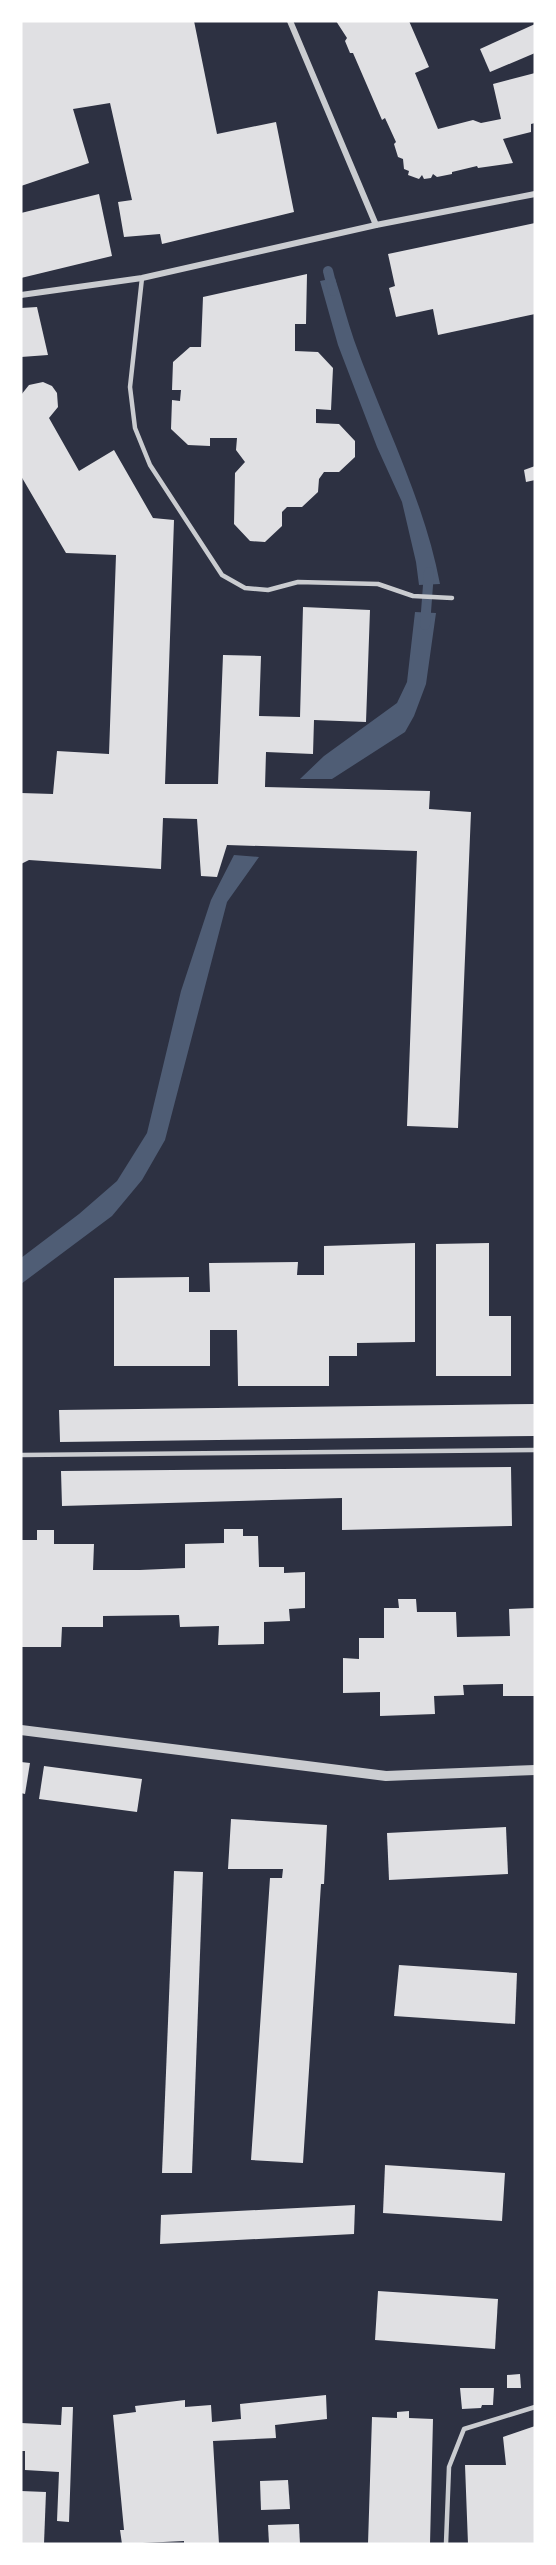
<svg xmlns="http://www.w3.org/2000/svg" width="556" height="2565" font-family="Arial,sans-serif">
  <rect width="100%" height="100%" fill="#2d3142"/>
  <g fill="#4f5d75">
    <path d="M 335,278 C 342,299 347,320 354,340 C 383,422 424,499 440,584 L 419,585 L 416,562 L 402,502 L 377,447 L 338,345 L 320,281 Z"/>
    <polygon points="415,612 436,613 426,684 414,716 405,732 332,779 300,779 324,756 397,703 407,682"/>
    <polygon points="234,855 259,857 227,902 165,1140 142,1180 112,1216 21,1284 21,1258 79,1214 117,1181 147,1133 181,991 211,900"/>
  </g>
  <g fill="none" stroke-linecap="round" stroke-linejoin="round">
    <g stroke="#4f5d75" stroke-width="10">
      <polyline points="328,271 333,291"/>
      <polyline points="425,625 429,572"/>
    </g>
  </g>
  <g fill="#e0e0e3">
    <polygon points="21,21 194,21 217,134 276,122 294,212 162,244 160,234 124,237 118,202 132,200 110,103 73,109 89,163 21,186"/>
    <polygon points="336,21 409,21 429,67 415,73 438,129 473,120 481,123 501,119 493,84 535,73 535,123 531,124 531,132 503,139 513,163 478,168 477,166 452,172 452,174 437,177 433,174 431,178 424,179 422,175 419,179 408,175 409,171 404,169 403,159 398,157 394,144 396,142 385,118 382,120 353,53 350,53 345,41 347,38"/>
    <polygon points="535,24 535,53 490,72 480,49"/>
    <polygon points="99,194 112,256 21,278 21,213"/>
    <polygon points="535,223 535,314 438,335 433,309 396,317 389,288 395,286 388,254"/>
    <polygon points="307,274 306,324 295,324 295,351 318,352 333,368 331,410 316,409 316,423 339,424 355,441 355,457 339,472 324,472 319,479 318,492 302,507 287,507 282,512 282,526 265,542 250,541 234,524 235,473 245,462 236,450 237,438 210,438 210,446 188,445 171,429 172,400 180,401 181,390 172,390 173,362 190,347 201,347 203,297"/>
    <polygon points="37,307 48,355 21,357 21,308"/>
    <polygon points="43,382 52,386 57,393 58,407 49,418 79,471 114,450 153,518 174,520 165,784 218,784 223,655 261,656 259,716 300,717 303,607 370,610 366,722 314,720 313,754 266,752 265,787 430,791 429,809 471,812 458,1128 407,1126 417,851 227,845 217,877 201,876 197,819 163,818 161,869 29,860 21,864 21,793 53,794 57,751 109,754 116,555 66,553 21,476 21,395 29,385"/>
    <polygon points="535,466 535,480 526,482 524,470"/>
    <polygon points="415,1243 415,1342 357,1343 357,1356 329,1356 329,1386 238,1386 237,1330 210,1330 210,1366 114,1366 114,1278 189,1277 189,1292 210,1292 209,1263 298,1262 297,1275 324,1275 324,1246"/>
    <polygon points="489,1243 489,1316 511,1316 511,1376 436,1376 436,1244"/>
    <polygon points="535,1404 535,1436 60,1442 59,1410"/>
    <polygon points="511,1467 512,1526 342,1530 342,1498 62,1506 61,1471"/>
    <polygon points="224,1529 243,1529 243,1536 258,1536 259,1567 284,1567 284,1573 305,1572 305,1608 289,1609 290,1621 264,1622 264,1644 218,1645 219,1626 180,1627 179,1615 103,1616 103,1627 62,1627 61,1647 21,1647 22,1540 37,1540 37,1530 54,1530 54,1544 94,1544 93,1570 140,1570 185,1568 185,1544 224,1543"/>
    <polygon points="398,1599 416,1599 417,1612 456,1612 457,1637 510,1636 509,1609 535,1608 535,1696 503,1696 503,1684 463,1685 464,1695 434,1696 435,1714 380,1716 380,1692 343,1693 343,1658 359,1659 359,1638 384,1638 384,1608 399,1608"/>
    <polygon points="21,1762 30,1763 25,1794 21,1793"/>
    <polygon points="44,1766 142,1779 137,1812 39,1799"/>
    <polygon points="231,1819 327,1825 324,1884 321,1884 303,2163 251,2160 270,1878 282,1878 283,1869 228,1869"/>
    <polygon points="506,1827 508,1874 389,1880 387,1833"/>
    <polygon points="174,1871 203,1872 192,2173 162,2173"/>
    <polygon points="399,1965 517,1973 515,2024 394,2016"/>
    <polygon points="385,2165 505,2173 502,2221 383,2213"/>
    <polygon points="355,2205 354,2234 160,2244 161,2215"/>
    <polygon points="378,2291 498,2299 495,2349 375,2340"/>
    <polygon points="520,2374 521,2388 507,2388 507,2375"/>
    <polygon points="460,2388 494,2388 493,2405 482,2405 481,2408 462,2409"/>
    <polygon points="326,2395 327,2419 275,2425 276,2438 213,2441 219,2544 184,2544 184,2541 122,2544 120,2530 124,2530 113,2415 136,2412 135,2406 185,2400 185,2407 211,2405 212,2422 241,2419 240,2404"/>
    <polygon points="62,2407 73,2407 69,2522 57,2521 59,2472 25,2470 25,2451 21,2451 21,2423 61,2425"/>
    <polygon points="409,2411 409,2418 433,2419 430,2544 368,2544 372,2417 397,2418 397,2412"/>
    <polygon points="535,2426 535,2544 468,2544 465,2465 506,2465 503,2437"/>
    <polygon points="288,2480 290,2509 261,2510 260,2481"/>
    <polygon points="21,2491 46,2492 44,2544 21,2544"/>
    <polygon points="299,2524 300,2544 269,2544 268,2525"/>
  </g>
  <g fill="none" stroke-linecap="round" stroke-linejoin="round">
    <g stroke="#caccd0" stroke-width="4.5">
      <polyline points="142,278 130,387 135,428 150,465 222,575 245,588 268,590 298,582 378,584 413,596 452,598"/>
      <polyline points="21,1455 535,1450"/>
      <polyline points="446,2544 449,2467 464,2429 535,2407"/>
    </g>
    <g stroke="#caccd0" stroke-width="6">
      <polyline points="290,21 376,225"/>
      <polyline points="21,295 142,278 376,225 535,194"/>
    </g>
    <polyline stroke="#caccd0" stroke-width="10" points="21,1730 386,1776 535,1770"/>
  </g>
  <rect width="556" height="2565" fill="none" stroke="#ffffff" stroke-width="45"/>
</svg>
